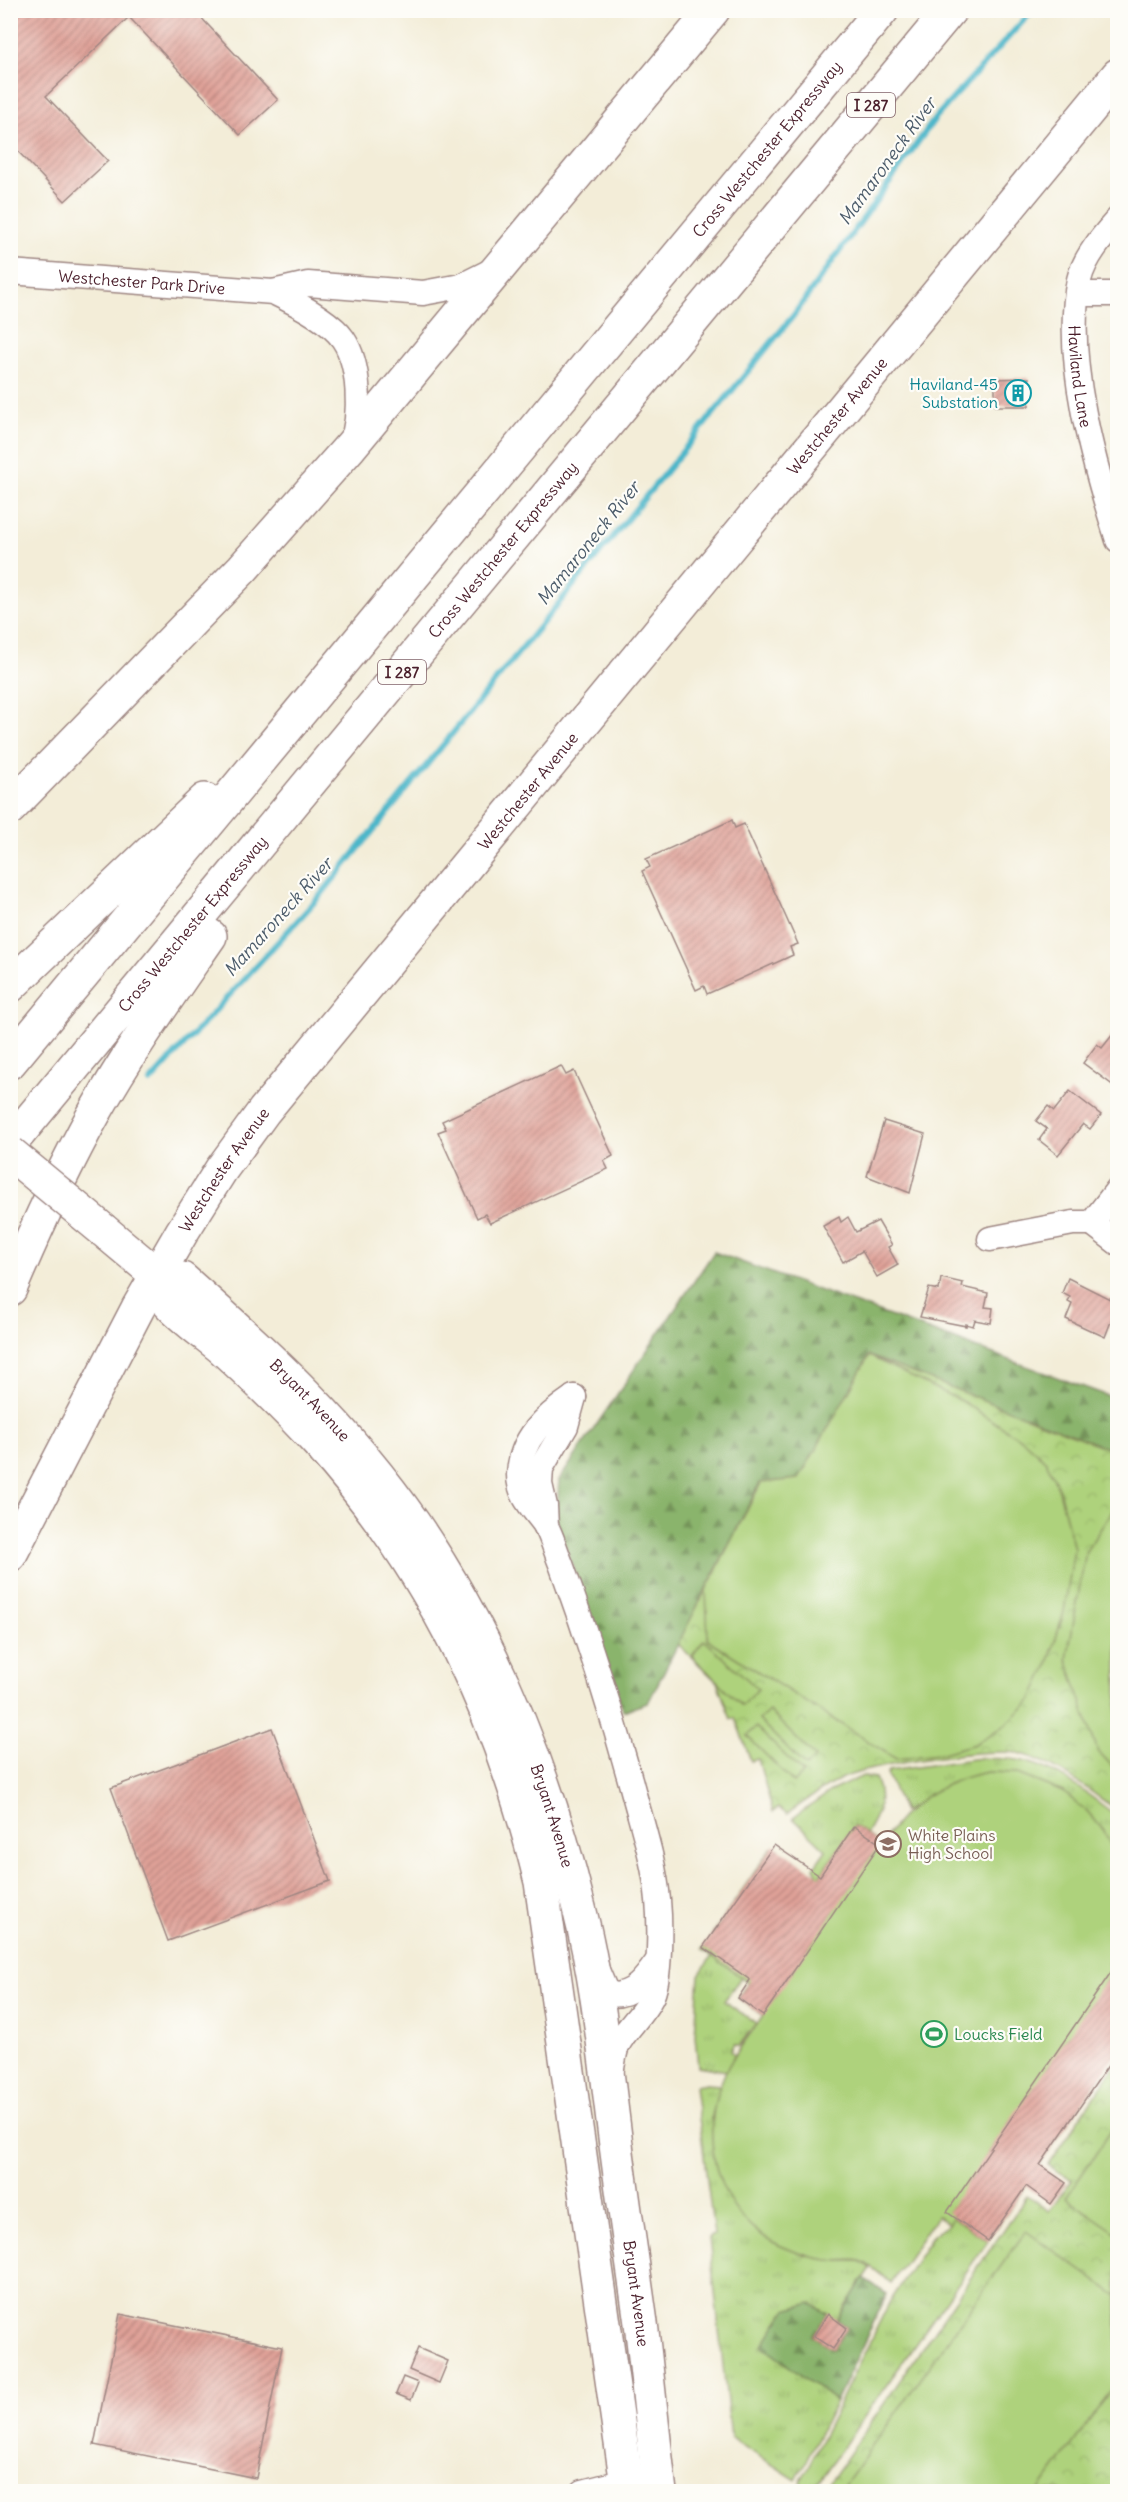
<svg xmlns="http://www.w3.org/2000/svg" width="1128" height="2502" font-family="Delius,sans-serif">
  <defs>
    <pattern id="grass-tufts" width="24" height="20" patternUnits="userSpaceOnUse" patternTransform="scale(1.5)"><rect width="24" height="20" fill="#aed27c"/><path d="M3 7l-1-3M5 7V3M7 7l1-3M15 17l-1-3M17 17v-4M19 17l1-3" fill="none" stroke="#97b46b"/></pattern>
    <pattern id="forest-firs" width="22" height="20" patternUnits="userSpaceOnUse" patternTransform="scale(1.5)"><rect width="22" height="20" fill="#8ab46c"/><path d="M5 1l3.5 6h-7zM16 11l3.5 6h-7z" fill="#739259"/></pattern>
    <pattern id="park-crowns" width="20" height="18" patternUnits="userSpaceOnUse" patternTransform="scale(1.5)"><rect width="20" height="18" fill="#aed27c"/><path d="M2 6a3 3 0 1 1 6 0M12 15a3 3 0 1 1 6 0" fill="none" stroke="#97b46b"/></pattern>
    <pattern id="building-hatch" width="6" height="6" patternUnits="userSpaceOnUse" patternTransform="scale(1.5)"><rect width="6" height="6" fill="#dfa198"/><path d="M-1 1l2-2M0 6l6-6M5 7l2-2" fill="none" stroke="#b7837c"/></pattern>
  </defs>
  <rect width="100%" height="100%" fill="#fdfcf7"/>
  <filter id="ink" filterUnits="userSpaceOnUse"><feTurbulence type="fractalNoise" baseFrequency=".0167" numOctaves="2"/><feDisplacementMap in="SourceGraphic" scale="12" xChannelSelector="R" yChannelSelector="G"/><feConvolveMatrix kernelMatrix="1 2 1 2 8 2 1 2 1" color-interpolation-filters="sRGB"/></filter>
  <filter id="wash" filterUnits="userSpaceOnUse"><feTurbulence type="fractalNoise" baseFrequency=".008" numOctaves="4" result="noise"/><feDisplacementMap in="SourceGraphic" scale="24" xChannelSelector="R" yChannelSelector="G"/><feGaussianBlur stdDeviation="1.35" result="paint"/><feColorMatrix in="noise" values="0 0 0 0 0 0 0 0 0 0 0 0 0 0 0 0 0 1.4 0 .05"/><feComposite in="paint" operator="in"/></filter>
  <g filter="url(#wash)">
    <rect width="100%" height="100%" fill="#f3edd8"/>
    <g fill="url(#grass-tufts)" stroke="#7c7854" stroke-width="1.5">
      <path d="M 980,1758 C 994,1759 1009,1758 1023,1761 C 1059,1769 1088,1795 1117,1816 L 1117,1861 L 1116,1856 L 939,1788 L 904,1812 L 887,1774 L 889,1771 Z"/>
      <path d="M 863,1776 L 875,1778 C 885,1801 878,1814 866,1834 L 854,1826 L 819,1878 L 814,1867 L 826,1850 L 793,1818 L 833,1790 Z"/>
      <polygon points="712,1956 741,1977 724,2001 756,2023 739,2046 735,2044 731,2051 737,2055 726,2071 698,2066 695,2036 699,1975"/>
      <polygon points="706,2084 720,2085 711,2119 803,2255 839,2261 860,2261 870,2268 837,2320 763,2346 836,2401 796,2480 731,2438 709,2238 714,2235 695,2086"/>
      <polygon points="953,2217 988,2241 812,2491 800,2483 890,2301 933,2235 949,2224"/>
    </g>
    <g fill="url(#forest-firs)" stroke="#6a6a4c" stroke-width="1.5">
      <polygon points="714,1252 1117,1399 1117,1452 869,1356 799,1479 760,1483 648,1703 623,1711 556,1520 559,1480"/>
      <polygon points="863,2279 887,2294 836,2401 762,2346 786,2310 811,2303 828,2314 813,2336 833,2349 847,2328 837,2320"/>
    </g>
    <g fill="url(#park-crowns)" stroke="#7c7854" stroke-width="1.5">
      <path d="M 869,1356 L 1117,1452 L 1117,1810 C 1088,1790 1057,1764 1022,1754 C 994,1746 868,1765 841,1779 C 822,1788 805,1802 787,1814 L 778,1808 L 773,1812 L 758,1759 L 751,1761 L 735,1718 L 731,1719 L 717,1682 L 678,1644 L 761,1483 L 799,1479 Z"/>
      <polygon points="1117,2063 1117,2491 831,2492 828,2485 1027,2196 1049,2211 1072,2180 1048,2165"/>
    </g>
    <g fill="#aed27c" stroke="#7c7854" stroke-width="1.5">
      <polygon points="869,1356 965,1403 1024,1441 1046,1461 1059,1490 1074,1549 1064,1612 1047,1667 1031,1701 1005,1725 975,1744 939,1754 896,1759 708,1640 706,1590 761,1483 799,1479"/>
      <polygon points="1117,1504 1117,1771 1097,1750 1067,1659 1086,1551"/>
      <polygon points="704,1640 758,1689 742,1706 692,1656"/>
      <polygon points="769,1711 815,1757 806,1767 759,1720"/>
      <polygon points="756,1727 803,1773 794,1783 747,1736"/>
      <path d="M 988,1772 L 1015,1773 L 1063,1792 L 1088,1812 L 1104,1831 L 1118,1861 L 1117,1949 L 1108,1963 L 1117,1970 L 1117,2051 L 988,2241 L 953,2217 L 949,2224 L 937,2216 L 891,2283 C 882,2276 872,2266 861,2261 C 855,2259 845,2261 838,2261 C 819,2260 799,2254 781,2246 C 715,2216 696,2136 725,2073 C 734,2053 751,2034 763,2016 L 738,1998 L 748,1982 L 702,1949 L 771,1848 L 817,1880 L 854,1826 L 880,1844 C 908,1804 939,1781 988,1772 Z"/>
      <polygon points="1117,2122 1118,2233 1117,2233 1066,2198"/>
      <polygon points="1026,2231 1117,2296 1117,2382 1039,2491 840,2491"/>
    </g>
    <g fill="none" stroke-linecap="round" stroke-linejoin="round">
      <polyline stroke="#4cb6c9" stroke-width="6" points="150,1082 319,897 793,316 936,117 1033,10"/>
    </g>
    <g id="blocks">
      <g fill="url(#building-hatch)">
        <polygon points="10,10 194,10 278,100 240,135 129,17 46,96 108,161 65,201 10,143"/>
        <polygon points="1029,378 1029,406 995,406 995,379"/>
        <polygon points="732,820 735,828 744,824 798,944 790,947 793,955 707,994 704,986 696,990 642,871 650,867 646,859"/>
        <polygon points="1118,1028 1118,1089 1083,1063 1097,1044 1102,1048"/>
        <polygon points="561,1066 566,1075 574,1071 613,1156 604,1161 608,1169 490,1223 485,1214 477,1218 438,1132 446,1129 442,1121"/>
        <polygon points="1070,1091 1101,1115 1090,1129 1083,1124 1058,1155 1039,1140 1047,1129 1036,1121 1048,1106 1054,1111"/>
        <polygon points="884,1121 925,1134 910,1193 867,1176"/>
        <polygon points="839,1217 841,1222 848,1217 856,1232 878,1221 892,1245 888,1247 898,1265 877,1277 862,1251 843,1262 823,1226"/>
        <polygon points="941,1278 963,1283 962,1287 988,1293 985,1307 993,1308 991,1323 975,1320 973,1326 966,1324 966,1326 920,1317 929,1288 939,1290"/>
        <polygon points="1068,1278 1118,1303 1105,1337 1066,1319 1072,1304 1068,1302 1070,1297 1062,1293"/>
        <polygon points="272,1728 330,1881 168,1941 111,1788"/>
        <polygon points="854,1826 880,1844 763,2016 738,1998 750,1980 703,1947 774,1845 820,1876"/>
        <polygon points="1118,1962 1118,2051 1040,2165 1066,2183 1051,2204 1026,2186 988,2241 947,2212"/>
        <polygon points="120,2314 282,2347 256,2478 94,2445"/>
        <polygon points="828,2314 847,2328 833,2349 813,2336"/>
        <polygon points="418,2348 448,2361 439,2383 409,2370"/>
        <polygon points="403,2377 418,2383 411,2400 396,2394"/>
      </g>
    </g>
  </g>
  <g filter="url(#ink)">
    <use href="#blocks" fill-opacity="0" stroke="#9e8682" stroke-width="1.5"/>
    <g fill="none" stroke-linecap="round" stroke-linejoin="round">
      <defs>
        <g id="street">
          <path id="s1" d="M 1118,219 C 1103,236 1084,258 1079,280 C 1063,357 1094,466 1118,540"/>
          <path id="s2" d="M 10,272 L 273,292 L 308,284 L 423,293 L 461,286 L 491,271"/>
          <path d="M 273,292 C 294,302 330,320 343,339 C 360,364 362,416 351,444"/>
          <polyline points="1078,294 1118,294"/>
          <polyline points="1092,1223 1118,1189"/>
          <polyline points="1092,1223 1118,1243"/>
          <polyline points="990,1239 1073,1223 1092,1223"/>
          <path d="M 574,1397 C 546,1416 520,1438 519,1475 C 519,1497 535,1510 546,1526 C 552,1537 556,1552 561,1564 C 589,1641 614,1719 635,1798 C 644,1831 655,1866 658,1900 C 660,1921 661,1980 651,1998 C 642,2016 625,2029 617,2046 C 614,2054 613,2064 611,2073"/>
          <polyline points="546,1527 545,1506 540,1484 541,1468 566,1426 574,1397"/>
          <path d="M 596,1968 L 605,1989 L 612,1995 C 634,1995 645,1979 657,1962"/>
          <polyline points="583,2492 642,2477"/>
        </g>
        <g id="secondary">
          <polyline points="10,808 243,568 350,447 713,10"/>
          <path id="s3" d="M 103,1230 L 157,1275 L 182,1279 C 269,1356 347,1427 414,1524 C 493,1640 546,1772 579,1908 C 597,1977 605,2057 614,2129 C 622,2194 632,2258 641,2323 C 648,2379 653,2436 660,2492"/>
          <path d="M 157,1275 C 160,1283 162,1294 167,1301 C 182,1318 204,1333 222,1348 C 256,1379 288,1410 319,1444 C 434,1572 501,1716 541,1882 L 628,2492"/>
          <path id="s4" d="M 10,1555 L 138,1308 L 182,1232 L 221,1170 L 264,1111 L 1118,75"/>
        </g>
        <g id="highway">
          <polyline points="10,986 205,800"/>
          <path id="s5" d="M 10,1062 L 882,10"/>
          <path id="s6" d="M 10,1144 L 950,10"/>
          <path d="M 10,1289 C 36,1228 63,1169 95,1112 C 130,1050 170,994 210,936"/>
        </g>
      </defs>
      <use href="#street" stroke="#9e8682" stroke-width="27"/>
      <use href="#secondary" stroke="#9e8682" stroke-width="36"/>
      <use href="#highway" stroke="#9e8682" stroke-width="36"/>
      <use href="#street" stroke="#fff" stroke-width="24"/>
      <use href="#secondary" stroke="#fff" stroke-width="33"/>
      <use href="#highway" stroke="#fff" stroke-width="33"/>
      <defs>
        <polyline id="secondary-bridge" points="10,1153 103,1230"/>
      </defs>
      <use href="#secondary-bridge" stroke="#9e8682" stroke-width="36" stroke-linecap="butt"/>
      <use href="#secondary-bridge" stroke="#fff" stroke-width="33"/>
    </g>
  </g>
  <defs>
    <symbol id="building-ring" viewBox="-11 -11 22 22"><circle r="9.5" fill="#fdfcf7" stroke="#0f9aa8" stroke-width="1.5"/><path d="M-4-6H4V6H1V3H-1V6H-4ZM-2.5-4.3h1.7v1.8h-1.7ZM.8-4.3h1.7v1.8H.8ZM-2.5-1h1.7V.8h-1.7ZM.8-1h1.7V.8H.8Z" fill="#0f9aa8"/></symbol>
    <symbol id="school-ring" viewBox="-11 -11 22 22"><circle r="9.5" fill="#fdfcf7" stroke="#8d6e63" stroke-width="1.5"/><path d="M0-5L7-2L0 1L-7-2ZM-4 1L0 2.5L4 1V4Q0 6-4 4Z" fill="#8d6e63"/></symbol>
    <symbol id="stadium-ring" viewBox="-11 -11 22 22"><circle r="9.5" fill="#fdfcf7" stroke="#2e9e5b" stroke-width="1.5"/><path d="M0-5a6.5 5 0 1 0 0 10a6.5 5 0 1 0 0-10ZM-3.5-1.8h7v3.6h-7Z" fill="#2e9e5b"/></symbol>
  </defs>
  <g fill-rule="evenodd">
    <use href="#building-ring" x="1003" y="378" width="30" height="30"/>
    <use href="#school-ring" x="873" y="1829" width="30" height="30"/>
    <use href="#stadium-ring" x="919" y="2019" width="30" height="30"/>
  </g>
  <g text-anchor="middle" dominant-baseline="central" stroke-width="4.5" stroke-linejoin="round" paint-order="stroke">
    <g fill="#fdfcf7" stroke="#806168" stroke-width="1.5">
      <rect x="847" y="93" width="48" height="24" rx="4.5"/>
      <rect x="378" y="660" width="48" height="24" rx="4.5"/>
    </g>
    <g font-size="15" font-weight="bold" fill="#4a1f2b">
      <text x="871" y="105">I 287</text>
      <text x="402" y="672">I 287</text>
    </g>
    <g font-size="16" fill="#4a1f2b" stroke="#fdfcf7">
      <text stroke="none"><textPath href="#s5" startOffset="1186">Cross Westchester Expressway</textPath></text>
      <text stroke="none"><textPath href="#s2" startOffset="132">Westchester Park Drive</textPath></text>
      <text stroke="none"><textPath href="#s1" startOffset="170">Haviland Lane</textPath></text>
      <text stroke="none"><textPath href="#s4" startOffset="1413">Westchester Avenue</textPath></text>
      <text stroke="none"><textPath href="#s6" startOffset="772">Cross Westchester Expressway</textPath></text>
      <text stroke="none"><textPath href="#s4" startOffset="927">Westchester Avenue</textPath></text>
      <text stroke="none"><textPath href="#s6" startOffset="286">Cross Westchester Expressway</textPath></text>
      <text stroke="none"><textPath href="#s4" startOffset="441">Westchester Avenue</textPath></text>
      <text stroke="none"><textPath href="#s3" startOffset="272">Bryant Avenue</textPath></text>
      <text stroke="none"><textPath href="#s3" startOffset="758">Bryant Avenue</textPath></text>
      <text stroke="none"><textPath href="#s3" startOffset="1244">Bryant Avenue</textPath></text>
    </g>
    <g font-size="16" fill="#0d838f" stroke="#fdfcf7" text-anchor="end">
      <text x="998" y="384">Haviland-45<tspan x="998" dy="18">Substation</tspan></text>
    </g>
    <g font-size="16" fill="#785e54" stroke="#fdfcf7" text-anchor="start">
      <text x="908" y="1835">White Plains<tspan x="908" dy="18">High School</tspan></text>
    </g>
    <g font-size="16" fill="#27864d" stroke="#fdfcf7" text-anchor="start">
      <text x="954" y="2034">Loucks Field</text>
    </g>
    <g font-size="18" font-style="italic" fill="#4b5b6a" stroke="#fdfcf7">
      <text transform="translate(887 161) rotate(-54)">Mamaroneck River</text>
      <text transform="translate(588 543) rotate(-51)">Mamaroneck River</text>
      <text transform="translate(278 917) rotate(-48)">Mamaroneck River</text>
    </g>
  </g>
  <rect width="1128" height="2502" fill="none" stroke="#fdfcf7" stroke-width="36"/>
</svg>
